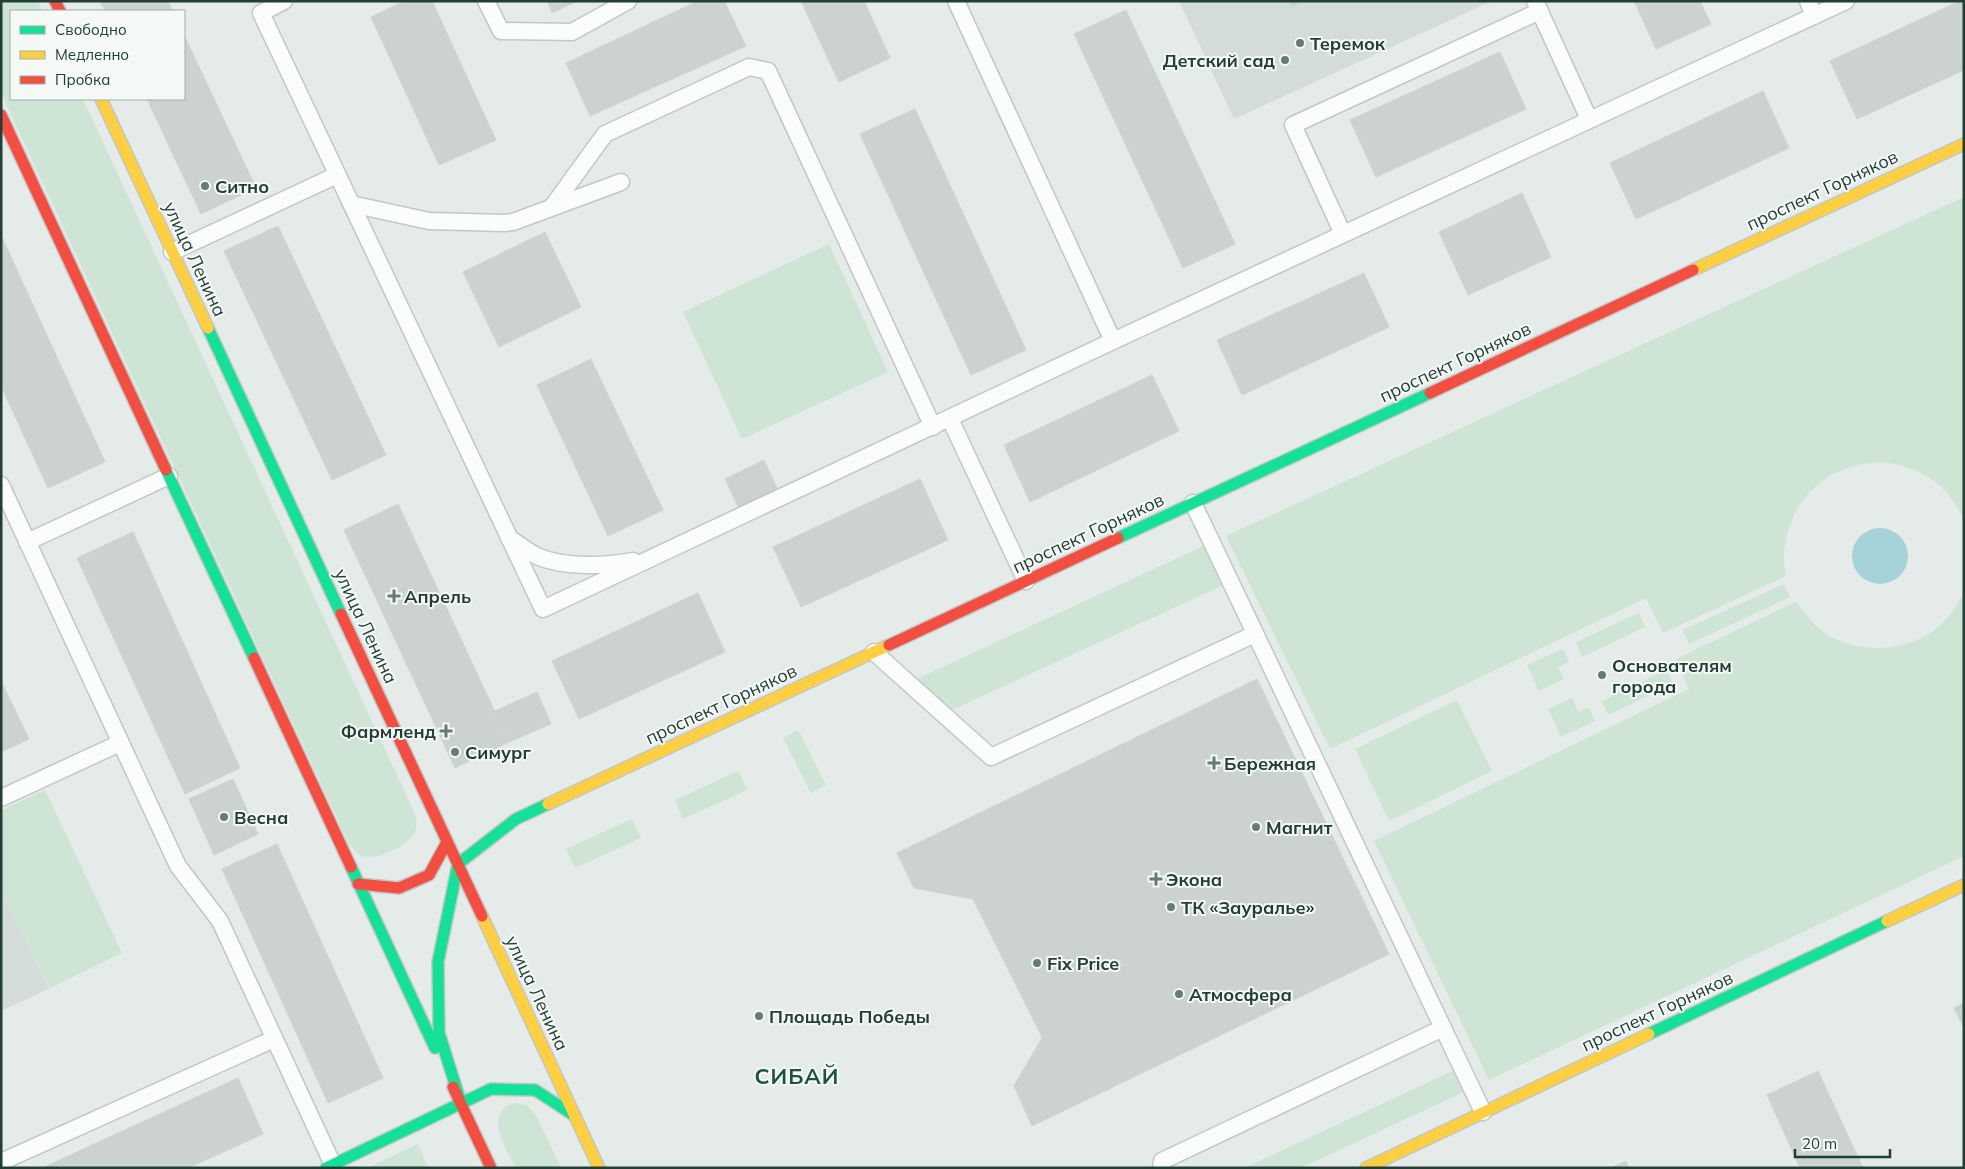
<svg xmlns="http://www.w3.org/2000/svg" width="1965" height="1169" font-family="Mulish,sans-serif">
  <rect width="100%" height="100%" fill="#e5ebe8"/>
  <g fill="#d3dcd8">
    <polygon points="1179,1 1492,1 1234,119"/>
    <polygon points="1,890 48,989 1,1011"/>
  </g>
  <g fill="#cee4d5">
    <path d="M 1,1 L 38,1 L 42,11 L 11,11 L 11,99 L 83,99 L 415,814 C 416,818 417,825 416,829 C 411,845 375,863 360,855 C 356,853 352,847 349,844 L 1,93 Z"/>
    <path d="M 1964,197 L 1964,518 C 1955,504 1947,489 1933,480 C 1880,443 1806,468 1788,531 C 1784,545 1782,561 1786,576 L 1663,633 L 1646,598 L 1330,749 L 1226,536 Z"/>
    <polygon points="829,244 888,372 742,439 683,312"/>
    <polygon points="1212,542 1230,582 943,714 908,683"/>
    <polygon points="1784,584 1790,597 1689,644 1683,630"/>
    <path d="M 1964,592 L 1964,856 L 1489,1080 L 1374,841 L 1689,689 L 1676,659 L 1796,602 C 1806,615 1816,629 1831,637 C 1871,657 1925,650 1952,612 C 1957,606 1960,598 1964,592 Z"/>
    <polygon points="1639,613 1645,627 1582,657 1576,642"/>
    <polygon points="1563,649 1569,662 1558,667 1564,679 1539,691 1527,665"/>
    <polygon points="1666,670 1673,684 1608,715 1602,701"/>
    <polygon points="1572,698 1578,712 1589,707 1595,721 1561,737 1548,709"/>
    <polygon points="1457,700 1492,771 1389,821 1355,749"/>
    <polygon points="798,730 826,785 811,793 783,738"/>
    <polygon points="738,771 747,790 683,819 675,800"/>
    <polygon points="45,790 122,953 48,989 1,890 1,810"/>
    <polygon points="632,819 641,838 575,868 566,849"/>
    <polygon points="1461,1067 1472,1088 1301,1168 1244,1168"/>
    <path d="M 515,1103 L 527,1105 L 536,1115 L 561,1168 L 516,1168 C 509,1153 488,1123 504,1108 C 506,1106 512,1104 515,1103 Z"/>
    <polygon points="418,1144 428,1168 367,1168"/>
  </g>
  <circle fill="#a6d2d9" cx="1880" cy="556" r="28"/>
  <g fill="#ccd2cf" stroke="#ced4d1">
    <polygon points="100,1 168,1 173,11 105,11"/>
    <polygon points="405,1 432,1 496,140 439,165 371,17"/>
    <polygon points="547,1 577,1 552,13"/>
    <polygon points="698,1 724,1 746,46 590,116 566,63"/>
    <polygon points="801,1 864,1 890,58 839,82"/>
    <polygon points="1289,1 1303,1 1292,6"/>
    <polygon points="1634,1 1700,1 1711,24 1656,49"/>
    <polygon points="1960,1 1964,1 1964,70 1857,119 1830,61"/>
    <polygon points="1126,10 1235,244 1183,268 1074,34"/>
    <polygon points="184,35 256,188 201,214 147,99 184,99"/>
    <polygon points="1500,52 1526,109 1376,177 1350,120"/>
    <polygon points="1763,91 1789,148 1636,219 1610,163"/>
    <polygon points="915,109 1026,350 971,375 860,134"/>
    <polygon points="1522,193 1551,257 1468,295 1439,232"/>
    <polygon points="278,226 386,455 332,480 224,251"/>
    <polygon points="545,232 581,307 499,347 463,272"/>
    <polygon points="1,235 105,462 48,488 1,386"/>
    <polygon points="1364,273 1389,327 1242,395 1217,340"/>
    <polygon points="591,359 663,510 608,536 537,385"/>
    <polygon points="1152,375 1179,431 1030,502 1004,445"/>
    <polygon points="764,460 780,495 741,513 725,479"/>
    <polygon points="920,479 948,540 801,607 773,547"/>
    <polygon points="398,504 509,742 455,768 344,530"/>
    <polygon points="133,532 240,768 185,794 77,558"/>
    <polygon points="698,593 725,652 579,719 552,661"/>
    <polygon points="1257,679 1389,954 1032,1126 1014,1086 1042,1038 1040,1033 973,899 914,888 897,853"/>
    <polygon points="1,681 29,739 1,752"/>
    <polygon points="537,692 551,724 509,742 495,711"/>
    <polygon points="233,779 258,834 214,855 189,799"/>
    <polygon points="277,844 383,1078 328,1103 222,869"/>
    <polygon points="1964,1003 1964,1028 1954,1008"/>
    <polygon points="1818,1071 1863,1168 1800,1168 1767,1095"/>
    <polygon points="238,1078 263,1134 188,1168 42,1168"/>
    <polygon points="1626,1161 1629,1168 1611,1168"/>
  </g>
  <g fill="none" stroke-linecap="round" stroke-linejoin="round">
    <defs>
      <g id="lane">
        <polyline points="284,1 261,13 543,609 1113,341 1846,1"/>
        <polyline points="486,1 501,31 572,32 628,1"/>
        <polyline points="956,1 1113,341"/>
        <polyline points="1535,1 1589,119"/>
        <polyline points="1808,1 1814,16"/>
        <polyline points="351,204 429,221 504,223 513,222 621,182"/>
        <polyline points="552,207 605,134 749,67 768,71 933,427"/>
        <polyline points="1343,234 1293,125 1540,11"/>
        <polyline points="172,252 337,175"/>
        <polyline points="950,419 1026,581"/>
        <polyline points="1,485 178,866 220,921 333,1165"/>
        <polyline points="1193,503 1483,1112"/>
        <path d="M 509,538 C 519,544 529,553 539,557 C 567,568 605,566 633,561"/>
        <polyline points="27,542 169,476"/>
        <polyline points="874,652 991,757 1255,634"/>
        <polyline points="1,798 120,743"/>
        <polyline points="1,1162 274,1039"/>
        <polyline points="1161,1168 1162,1161 1443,1028"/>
      </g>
      <g id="fast">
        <polyline points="208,328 341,614"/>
        <polyline points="166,470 254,658"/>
        <polyline points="1118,538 1430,393"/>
        <polyline points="351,867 435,1048"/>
        <polyline points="1649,1034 1887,921"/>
        <polyline points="461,1103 439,1033 438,962 458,864 516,819 548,804"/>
        <polyline points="326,1168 491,1089 535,1090 575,1116"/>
      </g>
      <g id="slow">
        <polyline points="101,99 208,328"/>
        <polyline points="1693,270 1964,144"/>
        <polyline points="548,804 889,645"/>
        <polyline points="482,916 599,1168"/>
        <polyline points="1887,921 1964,885"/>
        <polyline points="1366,1168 1649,1034"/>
      </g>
      <g id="jam">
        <polyline points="55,1 60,11"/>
        <polyline points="1,115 166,470"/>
        <polyline points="1430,393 1693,270"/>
        <polyline points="341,614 482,916"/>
        <polyline points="889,645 1118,538"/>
        <polyline points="254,658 351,867"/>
        <polyline points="358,884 399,888 429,875 447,842"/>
        <polyline points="453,1087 491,1168"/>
      </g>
    </defs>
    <use href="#lane" stroke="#c2c8c5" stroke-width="19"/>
    <use href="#fast" stroke="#c1c8c5" stroke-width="14"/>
    <use href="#slow" stroke="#c1c8c5" stroke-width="14"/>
    <use href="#jam" stroke="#c1c8c5" stroke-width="14"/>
    <use href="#lane" stroke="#fbfcfc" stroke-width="16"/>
    <use href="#fast" stroke="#16e098" stroke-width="11"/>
    <use href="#slow" stroke="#ffcf43" stroke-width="11"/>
    <use href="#jam" stroke="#f24e42" stroke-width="11"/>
  </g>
  <g fill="#667b75" stroke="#f4f9f6" stroke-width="2">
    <circle cx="1300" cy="43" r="5"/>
    <circle cx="1285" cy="60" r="5"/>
    <circle cx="205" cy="186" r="5"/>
    <path d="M391.5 588.5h5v5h5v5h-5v5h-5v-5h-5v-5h5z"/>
    <circle cx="1602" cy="675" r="5"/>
    <path d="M443.5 723.5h5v5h5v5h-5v5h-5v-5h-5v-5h5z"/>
    <circle cx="455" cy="752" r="5"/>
    <path d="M1211.5 755.5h5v5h5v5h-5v5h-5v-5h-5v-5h5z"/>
    <circle cx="224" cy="817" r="5"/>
    <circle cx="1256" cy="827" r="5"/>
    <path d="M1153.5 871.5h5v5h5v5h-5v5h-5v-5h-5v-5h5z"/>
    <circle cx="1171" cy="907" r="5"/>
    <circle cx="1037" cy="963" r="5"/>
    <circle cx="1179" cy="994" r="5"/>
    <circle cx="759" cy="1016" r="5"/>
  </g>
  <g text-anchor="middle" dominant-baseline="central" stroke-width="4" stroke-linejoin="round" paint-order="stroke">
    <g font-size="18" font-weight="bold" fill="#223e37" stroke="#f4f9f6" text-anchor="start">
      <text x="1310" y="43">Теремок</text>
      <text x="1275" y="60" text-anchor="end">Детский сад</text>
      <text x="215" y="186">Ситно</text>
      <text x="404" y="596">Апрель</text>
      <text x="1612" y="665">Основателям<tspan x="1612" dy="21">города</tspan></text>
      <text x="436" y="731" text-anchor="end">Фармленд</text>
      <text x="465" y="752">Симург</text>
      <text x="1224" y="763">Бережная</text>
      <text x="234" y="817">Весна</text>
      <text x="1266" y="827">Магнит</text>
      <text x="1166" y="879">Экона</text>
      <text x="1181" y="907">ТК «Зауралье»</text>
      <text x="1047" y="963">Fix Price</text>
      <text x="1189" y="994">Атмосфера</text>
      <text x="769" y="1016">Площадь Победы</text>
    </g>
    <g font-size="18" fill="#223e37" stroke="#f4f9f6">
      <text transform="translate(1822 190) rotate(-25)">проспект Горняков</text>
      <text transform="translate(195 259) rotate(65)">улица Ленина</text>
      <text transform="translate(1455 362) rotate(-25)">проспект Горняков</text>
      <text transform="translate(1088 533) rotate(-25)">проспект Горняков</text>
      <text transform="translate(366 626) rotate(65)">улица Ленина</text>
      <text transform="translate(721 704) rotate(-25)">проспект Горняков</text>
      <text transform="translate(537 993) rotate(65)">улица Ленина</text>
      <text transform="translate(1657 1011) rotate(-25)">проспект Горняков</text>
    </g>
    <g font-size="22" font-weight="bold" letter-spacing="1" fill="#1e5144" stroke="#f4f9f6">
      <text x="797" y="1076">СИБАЙ</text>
    </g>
  </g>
  <rect width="1965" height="1169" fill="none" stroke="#223e37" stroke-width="5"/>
  <rect x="10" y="10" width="175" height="90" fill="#f4f9f6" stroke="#a0aeaa"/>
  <rect x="20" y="26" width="25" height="8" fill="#16e098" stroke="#a0aeaa"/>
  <text x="55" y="35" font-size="15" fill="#223e37">Свободно</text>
  <rect x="20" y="51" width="25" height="8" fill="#ffcf43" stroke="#a0aeaa"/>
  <text x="55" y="60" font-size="15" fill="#223e37">Медленно</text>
  <rect x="20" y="76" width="25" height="8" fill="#f24e42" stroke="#a0aeaa"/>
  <text x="55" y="85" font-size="15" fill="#223e37">Пробка</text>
  <path d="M1795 1149v8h95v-8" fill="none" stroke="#223e37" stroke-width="2.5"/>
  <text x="1802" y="1149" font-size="15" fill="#223e37" stroke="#f4f9f6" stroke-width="4" paint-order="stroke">20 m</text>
</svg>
